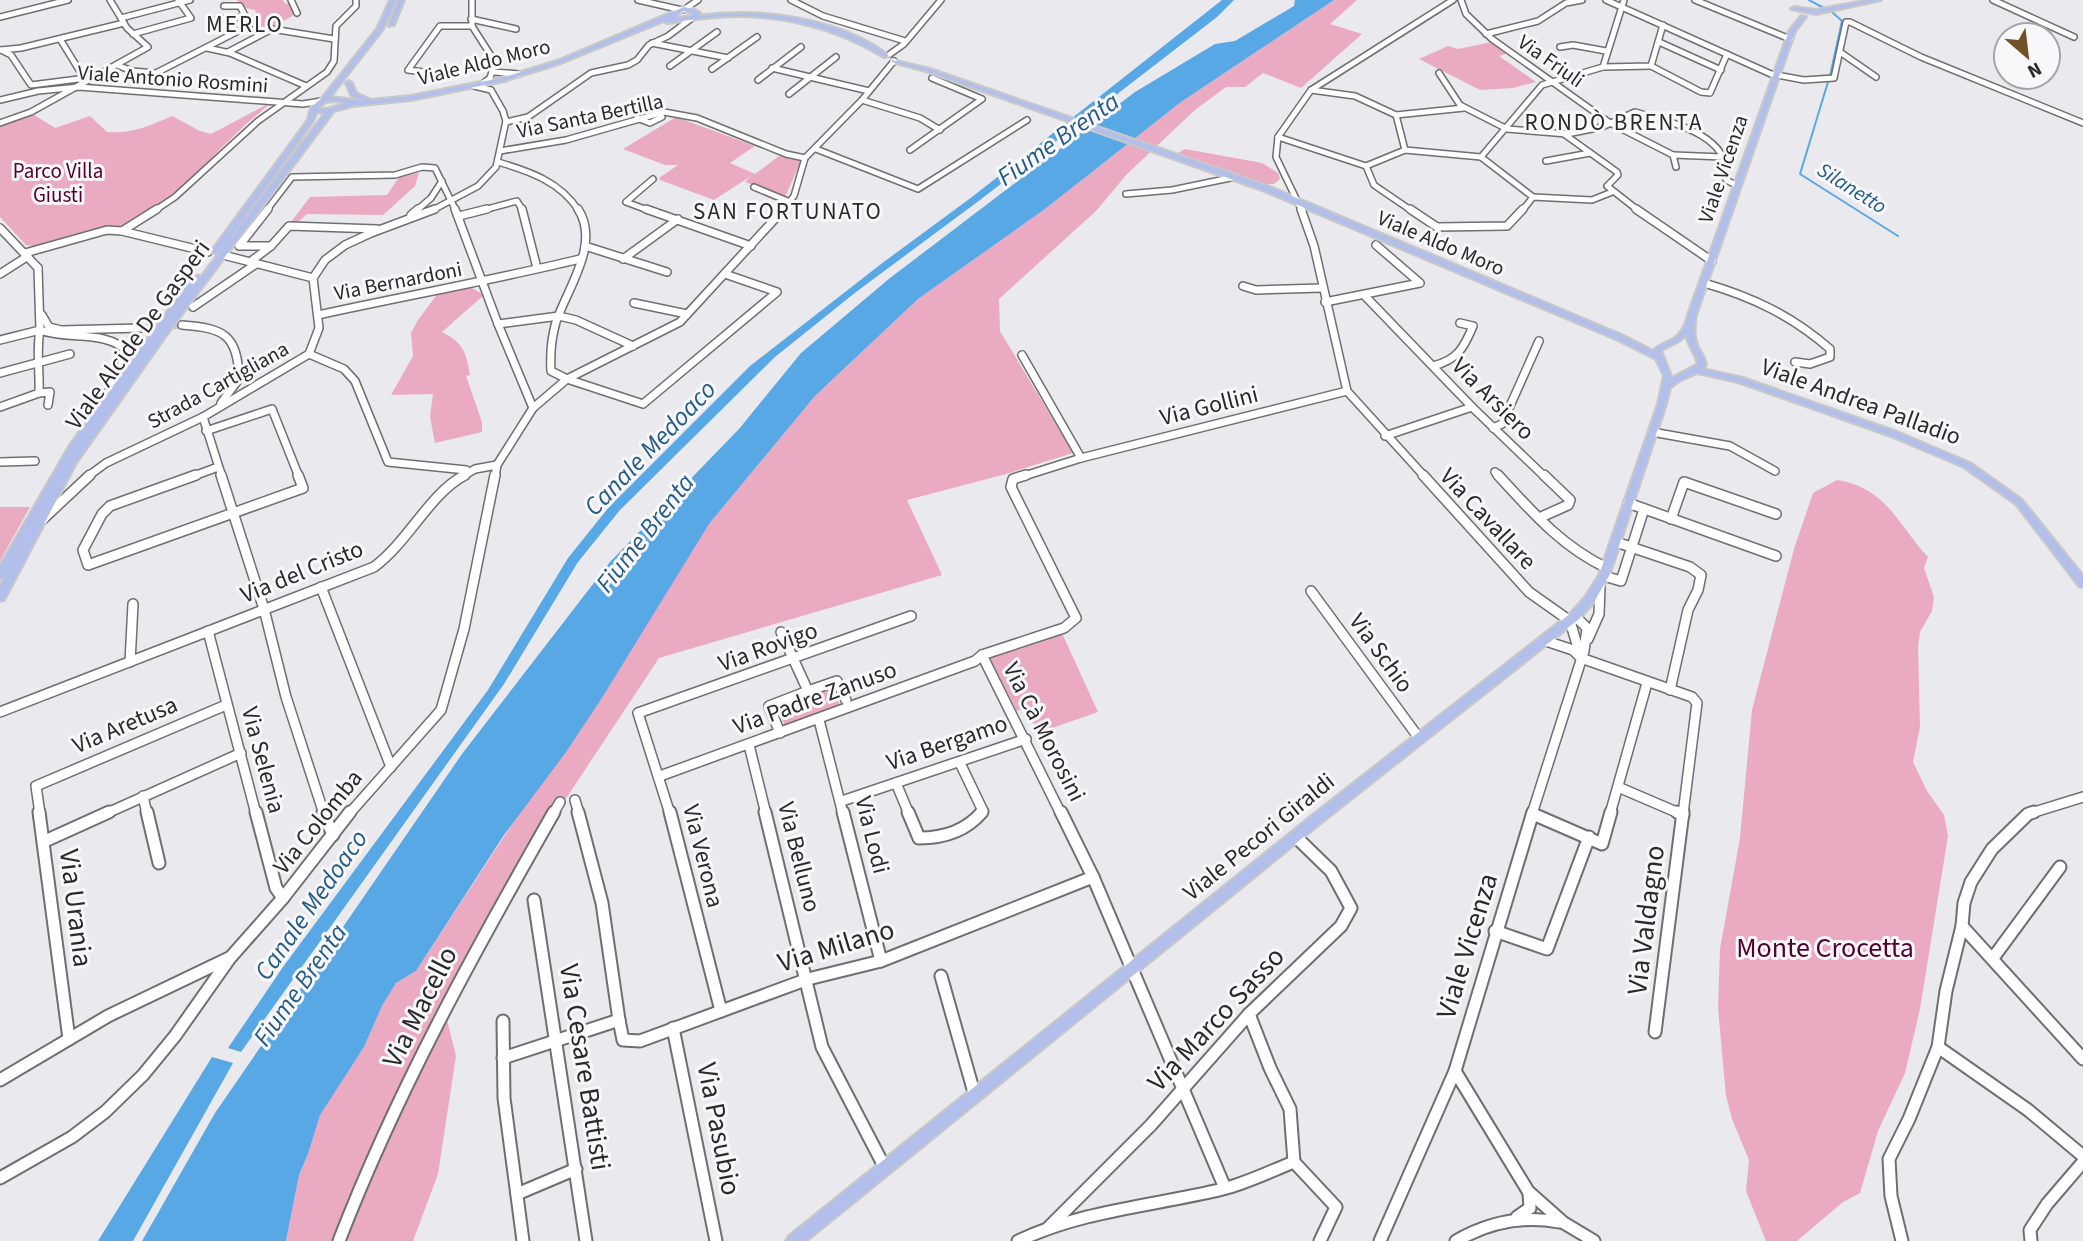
<svg xmlns="http://www.w3.org/2000/svg" width="2083" height="1241" font-family="'Source Sans 3',sans-serif">
  <rect width="100%" height="100%" fill="#eae9ed"/>
  <g fill="#eaaac2">
    <polygon points="237,0 283,0 285,4 289,3 294,15 271,28 252,25 250,16 256,13 255,10 245,8"/>
    <polygon points="1334,0 1357,0 1330,24 1362,34 1301,88 1263,73 1245,87 1226,87 1195,110 1127,174 1096,211 999,299 1000,331 1073,453 1006,474 907,500 942,575 659,658 563,803 446,1016 456,1056 438,1174 413,1241 286,1241 299,1175 308,1154 320,1114 364,1047 382,1006 396,983 416,971 709,524 815,396 918,299 1045,209 1181,102"/>
    <polygon points="1492,42 1508,53 1499,56 1536,82 1513,88 1480,90 1419,59 1448,46 1458,49"/>
    <path d="M 266,105 L 269,105 C 219,143 184,197 126,225 C 116,230 100,227 89,231 C 72,236 50,247 32,246 L 26,245 L 0,217 L 0,124 L 31,113 L 55,128 L 90,116 L 107,132 C 131,134 150,126 172,116 L 200,131 L 211,134 Z"/>
    <polygon points="676,117 755,146 730,163 755,174 779,156 802,159 785,197 745,182 751,176 714,200 660,180 659,178 678,165 665,165 623,149"/>
    <polygon points="1185,149 1262,163 1278,173 1280,179 1274,184 1265,184 1178,153"/>
    <polygon points="419,173 415,186 383,215 307,214 298,222 291,222 310,197 387,195 399,177"/>
    <path d="M 462,287 L 472,288 L 484,295 L 442,332 C 463,343 466,351 470,375 L 466,376 L 482,422 L 482,432 L 435,443 L 430,417 L 433,394 L 391,395 L 413,356 L 411,333 L 418,320 L 439,292 Z"/>
    <path d="M 1837,480 C 1887,488 1898,525 1928,557 L 1924,568 L 1934,597 L 1932,611 L 1920,632 L 1918,647 L 1920,727 L 1913,762 L 1927,791 L 1944,815 L 1948,836 L 1920,1009 L 1905,1073 L 1878,1131 L 1860,1193 L 1843,1202 L 1797,1241 L 1766,1241 L 1746,1191 L 1749,1160 L 1732,1119 L 1726,1096 L 1718,1008 L 1720,949 L 1740,838 L 1752,710 L 1794,549 L 1813,493 Z"/>
    <polygon points="0,507 30,507 0,561"/>
    <polygon points="1061,631 1098,712 1038,733 1026,708 1017,711 989,656"/>
    <polygon points="831,687 840,705 785,726 777,708"/>
  </g>
  <g fill="#58a8e6">
    <polygon points="1222,0 1234,0 1217,17 980,200 856,292 775,357 620,510 578,562 504,684 241,1052 228,1048 283,967 488,690 568,558 609,507 750,366 881,264 972,197"/>
    <polygon points="1295,0 1334,0 1181,102 1045,209 918,299 815,396 709,524 600,701 566,752 504,835 416,971 396,983 382,1006 364,1047 320,1115 308,1154 299,1175 286,1241 142,1241 215,1113 462,754 610,562 739,429 801,353 890,278 1135,92 1215,44 1235,41 1294,6"/>
    <polygon points="212,1057 233,1063 133,1241 98,1241"/>
  </g>
  <g fill="none" stroke-linecap="round" stroke-linejoin="round">
    <g stroke="#58a8e6" stroke-width="2">
      <polyline points="1809,0 1824,8"/>
      <polyline points="1830,76 1842,21 1832,12"/>
      <polyline points="1828,82 1800,174 1898,236"/>
    </g>
    <polyline stroke="#c4c3c6" stroke-width="7" stroke-dasharray="7 3.5" stroke-linecap="butt" points="141,328 182,325"/>
    <defs>
      <g id="minor-far3">
        <polyline points="291,0 297,13"/>
        <polyline points="472,0 472,26 495,62 490,78 481,85"/>
        <polyline points="638,0 682,10"/>
        <polyline points="791,0 823,16 905,41"/>
        <polyline points="1461,0 1466,14 1492,39 1610,123 1673,155 1676,167"/>
        <polyline points="1606,0 1771,74 1804,80 1834,78 1846,22 1850,22 1921,57 2083,123"/>
        <polyline points="1695,0 1790,39"/>
        <polyline points="1993,0 2074,37"/>
        <polyline points="685,9 698,0"/>
        <polyline points="0,17 68,0"/>
        <polyline points="121,18 190,0"/>
        <polyline points="218,19 246,17"/>
        <polyline points="471,19 516,29"/>
        <polyline points="133,34 191,18 178,0"/>
        <polyline points="1486,34 1538,21 1566,3 1582,0"/>
        <polyline points="60,39 79,70 93,74"/>
        <polyline points="1659,42 1721,70"/>
        <polyline points="652,43 728,58"/>
        <polyline points="1560,47 1573,45 1606,51"/>
        <polyline points="207,48 230,53 306,86"/>
        <polyline points="1,50 21,48 124,23"/>
        <polyline points="1,50 11,55 31,85 94,77"/>
        <polyline points="228,52 272,29 334,39"/>
        <polyline points="1840,52 1876,77"/>
        <polyline points="890,54 904,44 941,0"/>
        <polyline points="117,65 132,71 156,73 250,25 240,6 224,6"/>
        <polyline points="670,66 717,32"/>
        <polyline points="1651,66 1701,92 1710,93 1727,54"/>
        <polyline points="1603,67 1651,66 1663,25"/>
        <polyline points="772,68 869,91"/>
        <polyline points="712,69 757,37"/>
        <polyline points="494,72 519,74"/>
        <path d="M 1439,73 L 1460,105 L 1507,129 L 1567,134 L 1602,127 L 1635,112 C 1669,122 1733,134 1726,180 L 1738,186"/>
        <polyline points="439,74 408,70 440,26 472,26"/>
        <polyline points="758,80 801,47"/>
        <polyline points="1311,90 1355,96 1396,115 1464,108"/>
        <polyline points="789,94 836,57"/>
        <polyline points="0,100 38,91 79,87 303,104 321,101"/>
        <polyline points="862,100 920,118 940,130"/>
        <polyline points="1396,115 1405,150"/>
        <polyline points="637,118 650,123 662,117"/>
        <polyline points="506,122 528,117 591,73 628,65 637,60 649,45 668,36 692,18"/>
        <polyline points="0,123 31,112 148,47 127,28 110,0"/>
        <polyline points="1564,134 1617,172 1618,175 1607,186 1639,211"/>
        <polyline points="1278,137 1366,166"/>
        <polyline points="816,149 918,189 1027,120"/>
        <polyline points="910,150 982,99 932,78"/>
        <polyline points="500,151 566,140 664,112 697,118 786,154 805,158"/>
        <polyline points="1673,155 1723,157"/>
        <polyline points="1481,157 1542,85 1603,67 1624,0"/>
        <polyline points="1546,161 1590,153"/>
        <path d="M 498,162 C 529,171 561,182 579,211"/>
        <polyline points="1366,166 1374,185 1412,211"/>
        <polyline points="1366,166 1405,150 1481,157 1533,197"/>
        <polyline points="754,187 790,202"/>
        <polyline points="1126,194 1172,190 1235,177"/>
        <polyline points="154,211 175,197 258,121 327,72 334,61 336,26 356,6 356,0"/>
        <polyline points="266,211 292,177 395,175 422,167 435,168 456,211"/>
        <polyline points="416,211 431,198 442,181"/>
        <polyline points="431,211 478,186 496,167 506,121 503,111 491,90 474,86"/>
        <polyline points="480,211 517,201 523,211"/>
        <polyline points="650,211 626,202 653,179"/>
        <polyline points="782,211 794,196 805,158 862,100 894,61"/>
        <polyline points="1302,211 1276,157 1278,137 1311,90 1453,0"/>
        <polyline points="1522,211 1533,197 1592,200 1612,192"/>
      </g>
      <g id="minor-far2">
        <polyline points="268,209 239,246 271,246"/>
        <polyline points="455,209 498,324 533,408"/>
        <polyline points="522,209 537,268"/>
        <path d="M 578,209 C 601,244 567,289 556,322 C 551,339 550,354 551,371 L 567,379 L 643,404 L 777,292 L 725,274"/>
        <polyline points="646,209 751,246"/>
        <polyline points="1301,209 1314,246 1347,391 1425,477"/>
        <polyline points="1410,209 1437,227 1507,226 1523,209"/>
        <polyline points="1636,209 1712,261"/>
        <polyline points="411,215 418,209"/>
        <polyline points="459,216 487,209"/>
        <polyline points="0,228 38,268"/>
        <polyline points="122,231 157,209"/>
        <polyline points="585,246 667,272"/>
        <polyline points="25,253 107,230 122,231 208,252"/>
        <polyline points="227,256 313,278"/>
        <polyline points="623,259 678,219"/>
        <polyline points="250,262 271,246 289,226 377,229"/>
        <path d="M 38,268 L 40,330 C 69,341 105,329 128,352 L 105,399"/>
        <polyline points="0,274 28,256"/>
        <path d="M 1704,283 C 1753,297 1792,316 1830,349 L 1830,357 L 1810,364 L 1795,362"/>
        <polyline points="1243,286 1256,290 1322,288"/>
        <polyline points="1365,296 1472,407 1545,477"/>
        <polyline points="1325,302 1420,283 1376,245"/>
        <polyline points="634,303 687,314"/>
        <polyline points="193,307 256,264"/>
        <polyline points="42,315 49,327 61,330 141,328"/>
        <path d="M 318,315 C 405,296 493,280 580,259"/>
        <polyline points="498,324 559,316 576,320 633,346"/>
        <path d="M 182,325 C 224,328 238,335 239,379 L 221,403"/>
        <path d="M 0,340 L 40,330 C 36,351 40,372 39,393 L 50,392 L 48,405"/>
        <polyline points="309,354 344,369 355,381 388,462 466,470"/>
        <polyline points="1022,355 1081,458"/>
        <path d="M 1433,366 C 1457,360 1464,348 1473,326 L 1460,323"/>
        <polyline points="0,373 70,354"/>
        <polyline points="0,407 39,393"/>
        <polyline points="203,417 222,477"/>
        <polyline points="1493,428 1502,424 1539,341"/>
        <polyline points="206,431 272,409 299,477"/>
        <polyline points="1652,432 1730,446 1775,471"/>
        <polyline points="1385,436 1472,407"/>
        <polyline points="0,462 35,461"/>
        <polyline points="1495,472 1499,477"/>
        <polyline points="87,477 106,463 203,417 309,354 319,328 313,278 325,260 345,245 371,233 435,209"/>
        <polyline points="191,477 218,467"/>
        <polyline points="461,477 475,469 497,465"/>
        <polyline points="495,477 497,465 533,408 567,379 680,322 784,209"/>
        <polyline points="1021,477 1081,458 1347,391"/>
      </g>
      <g id="minor-far1">
        <polyline points="196,475 110,506 102,514 83,550 88,565 303,488 298,475"/>
        <polyline points="221,475 264,609 286,697 324,814"/>
        <polyline points="1026,475 1013,479 1011,487 1076,618 1064,628 982,655 1061,814"/>
        <polyline points="1423,475 1529,592 1570,621 1581,658"/>
        <path d="M 1498,475 C 1531,511 1562,547 1607,568"/>
        <polyline points="1628,503 1776,556"/>
        <polyline points="1539,518 1568,505 1570,500 1544,475"/>
        <polyline points="43,519 90,475"/>
        <polyline points="1671,519 1684,482 1776,514"/>
        <polyline points="1616,542 1690,567 1701,575 1698,590 1688,610 1670,690"/>
        <polyline points="1604,576 1621,581 1644,509"/>
        <polyline points="321,587 391,767"/>
        <polyline points="1311,591 1419,738"/>
        <polyline points="208,631 256,814"/>
        <polyline points="781,632 808,691 837,681 846,700"/>
        <polyline points="1588,639 1599,614 1600,585"/>
        <polyline points="1546,641 1573,650 1581,658 1692,697 1697,703 1683,814"/>
        <polyline points="130,662 133,604"/>
        <path d="M 0,712 L 374,567 C 409,541 430,493 465,475"/>
        <polyline points="819,720 843,814"/>
        <polyline points="780,733 769,706 808,691"/>
        <polyline points="749,745 766,814"/>
        <polyline points="960,763 983,811 980,814"/>
        <polyline points="660,776 975,661 982,655"/>
        <polyline points="896,783 909,814"/>
        <polyline points="1618,787 1681,814"/>
        <polyline points="143,796 147,814"/>
        <polyline points="575,800 579,814"/>
        <polyline points="842,801 1026,739"/>
        <polyline points="40,814 36,786 226,705"/>
        <polyline points="105,814 241,753"/>
        <polyline points="349,814 441,710 464,629 495,475"/>
        <polyline points="553,814 560,802"/>
        <polyline points="670,814 638,713 911,616"/>
        <polyline points="1532,814 1584,651 1587,628 1575,616"/>
        <polyline points="1610,814 1647,683"/>
        <polyline points="2028,814 2083,797"/>
      </g>
      <g id="minor">
        <polyline points="39,812 69,1039"/>
        <polyline points="147,812 159,863"/>
        <polyline points="256,812 276,888 283,898"/>
        <polyline points="323,812 333,835"/>
        <polyline points="578,812 602,903 619,1020"/>
        <polyline points="670,812 721,1011"/>
        <polyline points="765,812 822,1047 885,1168"/>
        <polyline points="843,812 881,961"/>
        <path d="M 908,812 L 919,838 C 944,838 966,831 982,812"/>
        <polyline points="1061,812 1093,877 1225,1188"/>
        <polyline points="1677,812 1683,815"/>
        <polyline points="1533,814 1602,844 1611,812"/>
        <polyline points="45,841 109,812"/>
        <polyline points="534,900 586,1241"/>
        <polyline points="1962,926 2083,1059"/>
        <polyline points="1495,931 1547,949 1589,837"/>
        <polyline points="1993,958 2060,867"/>
        <polyline points="941,976 975,1096"/>
        <polyline points="503,1021 504,1098 523,1241"/>
        <polyline points="673,1028 716,1241"/>
        <polyline points="1655,1032 1683,812"/>
        <polyline points="1938,1047 2028,1110 2083,1156"/>
        <polyline points="503,1058 619,1020 623,1040 640,1041 808,979 881,961 1093,877"/>
        <polyline points="1455,1071 1528,1191 1564,1223 1594,1241"/>
        <polyline points="0,1080 108,1016 229,958"/>
        <polyline points="1294,1162 1336,1207 1320,1241"/>
        <polyline points="0,1178 72,1137 105,1112 143,1075 175,1036 230,958 283,898 350,812"/>
        <polyline points="517,1194 576,1169"/>
        <polyline points="1517,1217 1530,1208 1529,1193"/>
        <polyline points="1049,1227 1151,1125 1249,1014 1341,926 1351,908 1331,871 1296,837"/>
        <path d="M 339,1241 C 397,1091 474,952 554,812"/>
        <path d="M 1018,1241 C 1084,1210 1153,1206 1223,1189 C 1247,1183 1271,1171 1294,1162 L 1290,1109 L 1270,1068 L 1249,1014"/>
        <polyline points="1380,1241 1455,1071 1533,812"/>
        <path d="M 1456,1241 C 1489,1222 1522,1215 1559,1222"/>
        <polyline points="1902,1241 1891,1196 1889,1159 1909,1119 1938,1047 1946,991 1962,926 1964,903 1971,882 1992,849 2028,814 2034,812"/>
        <polyline points="2031,1241 2030,1230 2047,1204 2083,1162"/>
      </g>
      <g id="major">
        <path d="M 390,0 L 396,0 L 383,29 L 330,97 L 364,101 L 351,95 L 346,83 L 349,81 L 352,83 L 356,93 L 371,100 L 411,96 L 501,78 L 557,61 L 684,7 L 693,9 L 700,13 L 698,16 C 758,7 841,18 889,56 L 884,57 C 834,27 775,12 716,17 C 700,18 683,21 667,23 L 664,21 L 561,63 L 504,81 L 411,100 L 352,106 L 334,111 L 167,334 L 76,463 L 4,600 L 0,601 L 0,587 L 35,522 L 4,578 L 0,579 L 0,566 L 70,445 L 193,276 L 199,276 L 200,278 L 189,293 L 325,113 L 317,112 L 313,121 L 219,253 L 213,253 L 213,249 L 308,120 L 311,107 L 322,98 L 377,29 ZM 684,11 L 693,13 L 690,16 L 679,18 L 676,15 ZM 334,101 L 347,103 L 327,109 L 317,108 L 326,102 Z"/>
        <polygon points="398,0 404,0 394,25 389,26"/>
        <polygon points="1869,0 1881,0 1816,14 1791,9 1794,7 1816,10"/>
        <path d="M 1801,16 L 1806,17 L 1795,31 L 1696,315 C 1694,326 1693,339 1699,349 C 1702,355 1705,358 1706,365 L 1703,369 L 1743,378 L 1897,432 L 1970,463 L 2022,500 L 2083,576 L 2083,587 L 2079,586 L 2016,504 L 1964,467 L 1891,436 L 1738,382 L 1697,373 L 1679,381 L 1670,388 L 1666,404 L 1609,576 L 1594,602 L 1579,619 L 1322,822 L 806,1241 L 786,1241 L 789,1236 L 1314,814 L 1571,613 L 1586,596 L 1599,575 L 1658,404 L 1664,376 L 1656,359 L 1618,340 L 1262,190 L 926,71 L 892,62 L 892,60 L 930,69 L 1268,186 L 1624,336 L 1653,351 C 1659,344 1665,344 1673,339 C 1682,334 1686,324 1688,315 L 1789,31 ZM 1686,335 C 1688,346 1696,354 1698,364 L 1672,378 L 1661,351 C 1669,344 1677,345 1686,335 Z"/>
      </g>
    </defs>
    <use href="#minor-far3" stroke="#6f6e71" stroke-width="8"/>
    <use href="#minor-far2" stroke="#6f6e71" stroke-width="10"/>
    <use href="#minor-far1" stroke="#6f6e71" stroke-width="12"/>
    <use href="#minor" stroke="#6f6e71" stroke-width="15"/>
    <use href="#major" stroke="#c8c8c8" stroke-width="4"/>
    <use href="#minor-far3" stroke="#fff" stroke-width="5"/>
    <use href="#minor-far2" stroke="#fff" stroke-width="7"/>
    <use href="#minor-far1" stroke="#fff" stroke-width="9"/>
    <use href="#minor" stroke="#fff" stroke-width="11"/>
    <use href="#major" fill="#b3bfeb" fill-rule="evenodd"/>
  </g>
  <g text-anchor="middle" dominant-baseline="central" stroke-width="6" stroke-linejoin="round" paint-order="stroke">
    <g font-size="21" fill="#2a2a2b" stroke="#f8f7fa">
      <text transform="translate(1551 61) rotate(35)">Via Friuli</text>
      <text transform="translate(484 62) rotate(-14)">Viale Aldo Moro</text>
      <text transform="translate(173 79) rotate(4)">Viale Antonio Rosmini</text>
      <text transform="translate(590 116) rotate(-12)">Via Santa Bertilla</text>
      <text transform="translate(1723 169) rotate(-71)">Viale Vicenza</text>
      <text transform="translate(1441 243) rotate(23)">Viale Aldo Moro</text>
      <text transform="translate(398 281) rotate(-11)">Via Bernardoni</text>
      <text transform="translate(218 385) rotate(-29)">Strada Cartigliana</text>
    </g>
    <g font-size="21" fill="#54002f" stroke="#f8f7fa">
      <text x="58" y="171">Parco Villa<tspan x="58" dy="24">Giusti</tspan></text>
    </g>
    <g font-size="21" font-style="italic" fill="#245c87" stroke="#f8f7fa">
      <text transform="translate(1852 188) rotate(32)">Silanetto</text>
    </g>
    <g font-size="23" letter-spacing="2" fill="#2a2a2b" stroke="#f8f7fa">
      <text x="245" y="24">MERLO</text>
      <text x="1614" y="122">RONDÒ BRENTA</text>
      <text x="788" y="211">SAN FORTUNATO</text>
    </g>
    <g font-size="24" fill="#2a2a2b" stroke="#f8f7fa">
      <text transform="translate(138 335) rotate(-54)">Viale Alcide De Gasperi</text>
      <text transform="translate(1493 399) rotate(45)">Via Arsiero</text>
      <text transform="translate(1861 402) rotate(20)">Viale Andrea Palladio</text>
      <text transform="translate(1209 406) rotate(-14)">Via Gollini</text>
      <text transform="translate(1488 519) rotate(47)">Via Cavallare</text>
      <text transform="translate(302 572) rotate(-22)">Via del Cristo</text>
      <text transform="translate(768 647) rotate(-20)">Via Rovigo</text>
      <text transform="translate(1381 653) rotate(54)">Via Schio</text>
      <text transform="translate(815 698) rotate(-20)">Via Padre Zanuso</text>
      <text transform="translate(125 725) rotate(-23)">Via Aretusa</text>
      <text transform="translate(1044 732) rotate(63)">Via Cà Morosini</text>
      <text transform="translate(947 743) rotate(-19)">Via Bergamo</text>
      <text transform="translate(263 760) rotate(75)">Via Selenia</text>
      <text transform="translate(318 822) rotate(-51)">Via Colomba</text>
      <text transform="translate(872 835) rotate(76)">Via Lodi</text>
      <text transform="translate(1259 837) rotate(-39)">Viale Pecori Giraldi</text>
      <text transform="translate(703 856) rotate(76)">Via Verona</text>
      <text transform="translate(799 857) rotate(76)">Via Belluno</text>
    </g>
    <g font-size="26" font-style="italic" fill="#245c87" stroke="#f8f7fa">
      <text transform="translate(1058 139) rotate(-35)">Fiume Brenta</text>
      <text transform="translate(650 448) rotate(-46)">Canale Medoaco</text>
      <text transform="translate(645 533) rotate(-52)">Fiume Brenta</text>
      <text transform="translate(311 905) rotate(-55)">Canale Medoaco</text>
      <text transform="translate(300 985) rotate(-55)">Fiume Brenta</text>
    </g>
    <g font-size="28" fill="#2a2a2b" stroke="#f8f7fa">
      <text transform="translate(76 908) rotate(83)">Via Urania</text>
      <text transform="translate(1646 920) rotate(-83)">Via Valdagno</text>
      <text transform="translate(836 946) rotate(-17)">Via Milano</text>
      <text transform="translate(1467 946) rotate(-73)">Viale Vicenza</text>
      <text transform="translate(420 1007) rotate(-63)">Via Macello</text>
      <text transform="translate(1216 1019) rotate(-47)">Via Marco Sasso</text>
      <text transform="translate(585 1067) rotate(81)">Via Cesare Battisti</text>
      <text transform="translate(719 1129) rotate(79)">Via Pasubio</text>
    </g>
    <g font-size="28" fill="#54002f" stroke="#f8f7fa">
      <text x="1825" y="948">Monte Crocetta</text>
    </g>
  </g>
  <g transform="translate(2027 56) rotate(152)"><circle r="33" fill="#f8f7fa" stroke="#a6a5a7" stroke-width="2"/>
  <path d="M0-5L12 26L0 18L-12 26Z" fill="#6f5326"/>
  <text y="-10" font-size="19" font-weight="bold" text-anchor="middle" fill="#2a2a2b">N</text>
  </g>
</svg>
